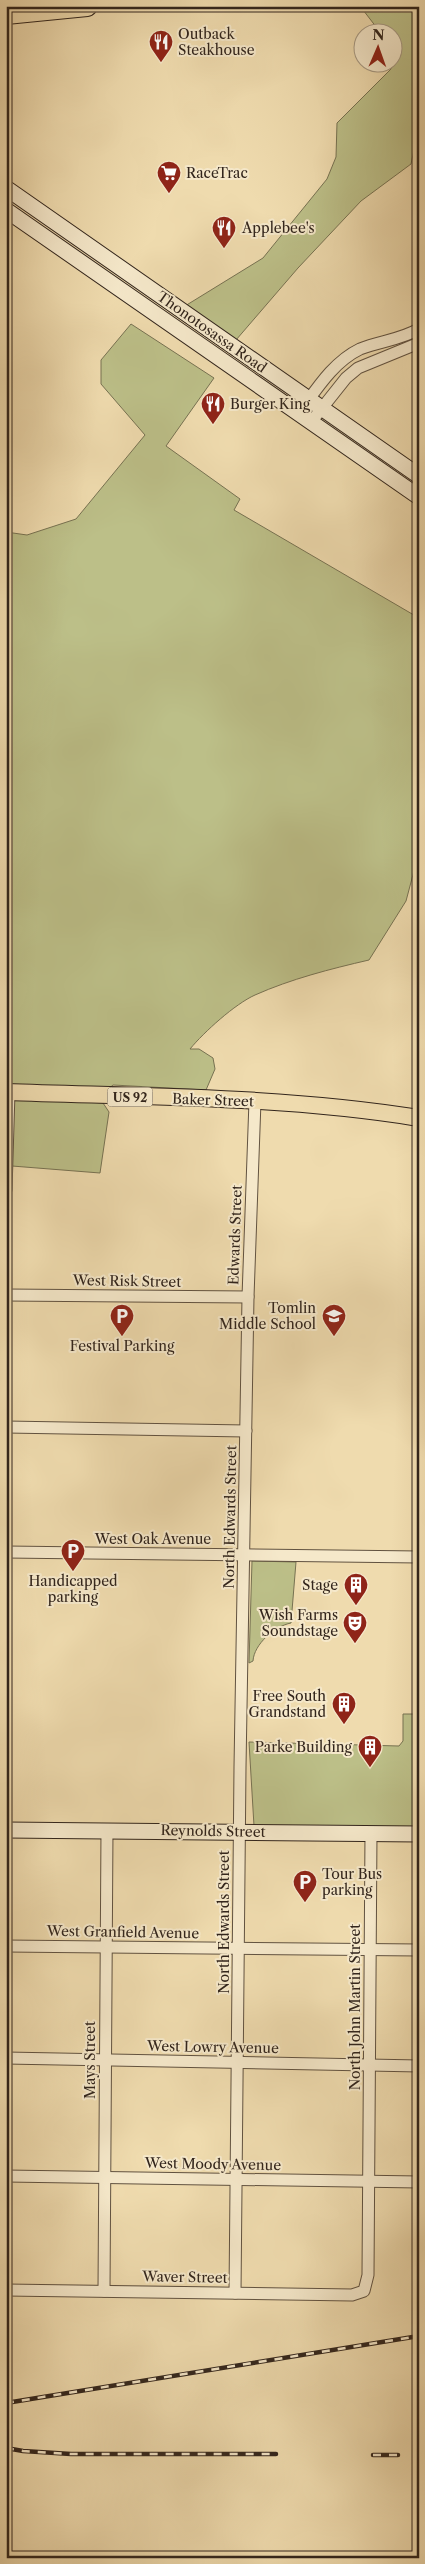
<svg xmlns="http://www.w3.org/2000/svg" width="425" height="2564" font-family="'Libre Caslon Text',serif">
  <rect width="100%" height="100%" fill="#efdbae"/>
  <filter id="stains"><feTurbulence type="fractalNoise" baseFrequency=".004" numOctaves="4"/><feColorMatrix values="0 0 0 0 .2 0 0 0 0 .09 0 0 0 0 .02 0 0 0 .5 -.17"/></filter>
  <radialGradient id="worn" r=".72"><stop offset=".6" stop-color="#630" stop-opacity="0"/><stop offset="1" stop-color="#630" stop-opacity=".3"/></radialGradient>
  <g fill="#bcbf88" stroke="#777252">
    <polygon points="360,6 419,6 419,126 411,164 361,201 298,268 236,340 185,306 263,258 327,179 336,157 337,123 391,69 392,32 380,32"/>
    <path d="M 131,324 L 214,378 L 166,446 L 240,499 L 234,510 L 419,618 L 419,865 L 415,867 L 406,901 L 369,960 C 330,969 291,979 255,995 C 235,1004 204,1032 190,1049 L 199,1049 L 213,1058 L 215,1069 L 206,1090 L 113,1085 L 107,1090 L 6,1087 L 6,532 L 27,535 L 76,519 L 145,435 L 101,384 L 101,360 Z"/>
    <polygon points="14,1097 103,1103 109,1112 100,1173 12,1166"/>
    <path d="M 252,1561 L 296,1562 L 291,1623 C 275,1626 254,1644 253,1661 L 249,1663 Z"/>
    <polygon points="403,1714 419,1714 419,1829 254,1826 249,1742 399,1746 403,1741"/>
  </g>
  <g fill="none" stroke-linecap="round" stroke-linejoin="round">
    <defs>
      <g id="minor">
        <path d="M 299,413 C 316,390 333,362 360,349 C 380,341 400,340 419,329"/>
        <polyline points="311,422 346,378 358,368 419,343"/>
        <polyline points="6,1190 9,1092"/>
        <polyline points="6,1295 248,1297"/>
        <polyline points="6,1427 246,1431"/>
        <polyline points="6,1552 419,1557"/>
        <polyline points="6,1946 419,1950"/>
        <polyline points="6,2058 419,2066"/>
        <polyline points="6,2176 419,2182"/>
        <polyline points="6,2290 352,2295 364,2291 368,2275 371,1833"/>
        <polyline points="104,2291 107,1830"/>
        <polyline points="235,2293 240,1767 248,1297 255,1101"/>
      </g>
      <g id="secondary">
        <polyline points="6,188 419,476"/>
        <polyline points="6,210 419,497"/>
        <polyline points="6,1830 419,1834"/>
      </g>
      <path id="primary" d="M 6,1092 C 144,1097 283,1096 419,1118"/>
      <polyline id="motorway" points="6,14 87,6"/>
    </defs>
    <use href="#minor" stroke="#615240" stroke-width="13"/>
    <use href="#secondary" stroke="#32251c" stroke-width="17"/>
    <use href="#primary" stroke="#32251c" stroke-width="18"/>
    <use href="#motorway" stroke="#32251c" stroke-width="22"/>
    <use href="#minor" stroke="#f5e8ca" stroke-width="11"/>
    <use href="#secondary" stroke="#f5e8ca" stroke-width="15"/>
    <use href="#primary" stroke="#efdbae" stroke-width="16"/>
    <use href="#motorway" stroke="#efdbae" stroke-width="20"/>
    <defs>
      <g id="rail">
        <polyline points="6,2403 419,2336"/>
        <polyline points="6,2448 23,2451 71,2454 276,2454"/>
        <polyline points="373,2455 398,2455"/>
      </g>
    </defs>
    <use href="#rail" stroke="#32251c" stroke-width="4.5"/>
    <use href="#rail" stroke="#f5e8ca" stroke-width="2.5" stroke-dasharray="8" stroke-linecap="butt"/>
  </g>
  <defs>
    <symbol id="restaurant-pin" viewBox="-11 -11 22 30"><path d="M0 17L-7.5 6A9.5 9.5 0 1 1 7.5 6Z" fill="#8f2418" stroke="#f5e8ca"/><path d="M-5-6h1v4h1v-4h1v4h1v-4h1v5L-1.5 .5V6h-2V.5L-5-1ZM5-6V6H3V1.5H1.5Q1.5-4 5-6Z" fill="#fff"/></symbol>
    <symbol id="supermarket-pin" viewBox="-11 -11 22 30"><path d="M0 17L-7.5 6A9.5 9.5 0 1 1 7.5 6Z" fill="#8f2418" stroke="#f5e8ca"/><path d="M-6-5.5h2.5l.6 2H6L4.5 2H-2.5L-4.4-4H-6ZM-1.5 3.2a1.3 1.3 0 1 0 .1 0ZM3 3.2a1.3 1.3 0 1 0 .1 0Z" fill="#fff"/></symbol>
    <symbol id="parking-pin" viewBox="-11 -11 22 30"><path d="M0 17L-7.5 6A9.5 9.5 0 1 1 7.5 6Z" fill="#8f2418" stroke="#f5e8ca"/><path d="M-3.5-5.5H1a3.5 3.5 0 0 1 0 7H-1V5.5H-3.5ZM-1-3.4V-.6H.8a1.4 1.4 0 0 0 0-2.8Z" fill="#fff"/></symbol>
    <symbol id="school-pin" viewBox="-11 -11 22 30"><path d="M0 17L-7.5 6A9.5 9.5 0 1 1 7.5 6Z" fill="#8f2418" stroke="#f5e8ca"/><path d="M0-5L7-2L0 1L-7-2ZM-4 1L0 2.5L4 1V4Q0 6-4 4Z" fill="#fff"/></symbol>
    <symbol id="building-pin" viewBox="-11 -11 22 30"><path d="M0 17L-7.5 6A9.5 9.5 0 1 1 7.5 6Z" fill="#8f2418" stroke="#f5e8ca"/><path d="M-4-6H4V6H1V3H-1V6H-4ZM-2.5-4.3h1.7v1.8h-1.7ZM.8-4.3h1.7v1.8H.8ZM-2.5-1h1.7V.8h-1.7ZM.8-1h1.7V.8H.8Z" fill="#fff"/></symbol>
    <symbol id="theatre-pin" viewBox="-11 -11 22 30"><path d="M0 17L-7.5 6A9.5 9.5 0 1 1 7.5 6Z" fill="#8f2418" stroke="#f5e8ca"/><path d="M-5-5.5Q0-4 5-5.5V0Q5 5 0 6Q-5 5-5 0ZM-3.3-2.5H-1v1.5H-3.3ZM1-2.5H3.3v1.5H1ZM-2.8 1Q0 5.5 2.8 1Z" fill="#fff"/></symbol>
  </defs>
  <g fill-rule="evenodd">
    <use href="#restaurant-pin" x="147" y="28" width="28" height="38"/>
    <use href="#supermarket-pin" x="155" y="159" width="28" height="38"/>
    <use href="#restaurant-pin" x="210" y="214" width="28" height="38"/>
    <use href="#restaurant-pin" x="199" y="390" width="28" height="38"/>
    <use href="#parking-pin" x="108" y="1302" width="28" height="38"/>
    <use href="#school-pin" x="320" y="1302" width="28" height="38"/>
    <use href="#parking-pin" x="59" y="1537" width="28" height="38"/>
    <use href="#building-pin" x="342" y="1571" width="28" height="38"/>
    <use href="#theatre-pin" x="341" y="1609" width="28" height="38"/>
    <use href="#building-pin" x="330" y="1690" width="28" height="38"/>
    <use href="#building-pin" x="356" y="1733" width="28" height="38"/>
    <use href="#parking-pin" x="291" y="1868" width="28" height="38"/>
  </g>
  <g text-anchor="middle" dominant-baseline="central" stroke-width="4" stroke-linejoin="round" paint-order="stroke">
    <rect fill="#f5e8ca" stroke="#6c6050" stroke-width="1" x="107.5" y="1087.5" width="45" height="19" rx="4"/>
    <g font-size="12" font-weight="bold" fill="#32251c">
      <text x="130" y="1097">US 92</text>
    </g>
    <g font-size="14" fill="#32251c" stroke="#f5e8ca" text-anchor="start">
      <text x="178" y="34">Outback<tspan x="178" dy="16">Steakhouse</tspan></text>
      <text x="186" y="173">RaceTrac</text>
      <text x="242" y="228">Applebee's</text>
      <text x="230" y="404">Burger King</text>
      <text x="316" y="1308" text-anchor="end">Tomlin<tspan x="316" dy="16">Middle School</tspan></text>
      <text x="122" y="1346" text-anchor="middle">Festival Parking</text>
      <text x="73" y="1581" text-anchor="middle">Handicapped<tspan x="73" dy="16">parking</tspan></text>
      <text x="338" y="1585" text-anchor="end">Stage</text>
      <text x="338" y="1615" text-anchor="end">Wish Farms<tspan x="338" dy="16">Soundstage</tspan></text>
      <text x="326" y="1696" text-anchor="end">Free South<tspan x="326" dy="16">Grandstand</tspan></text>
      <text x="352" y="1747" text-anchor="end">Parke Building</text>
      <text x="322" y="1874">Tour Bus<tspan x="322" dy="16">parking</tspan></text>
    </g>
    <g font-size="14" fill="#32251c" stroke="#f5e8ca">
      <text transform="translate(212 332) rotate(35)">Thonotosassa Road</text>
      <text transform="translate(213 1100) rotate(2)">Baker Street</text>
      <text transform="translate(235 1235) rotate(-88)">Edwards Street</text>
      <text transform="translate(127 1281) rotate(1)">West Risk Street</text>
      <text transform="translate(230 1517) rotate(-89)">North Edwards Street</text>
      <text x="153" y="1539">West Oak Avenue</text>
      <text transform="translate(213 1831) rotate(1)">Reynolds Street</text>
      <text transform="translate(224 1922) rotate(-90)">North Edwards Street</text>
      <text transform="translate(123 1932) rotate(1)">West Granfield Avenue</text>
      <text transform="translate(355 2007) rotate(-90)">North John Martin Street</text>
      <text transform="translate(213 2047) rotate(1)">West Lowry Avenue</text>
      <text transform="translate(90 2060) rotate(-90)">Mays Street</text>
      <text transform="translate(213 2164) rotate(1)">West Moody Avenue</text>
      <text transform="translate(185 2277) rotate(1)">Waver Street</text>
    </g>
  </g>
  <rect width="425" height="2564" fill="none" stroke="#efdbae" stroke-width="25"/>
  <rect x="8" y="8" width="410" height="2549" fill="none" stroke="#32251c" stroke-width="2.5"/>
  <rect x="12" y="12" width="400" height="2539" fill="none" stroke="#32251c"/>
  <g transform="translate(378 48) rotate(2)"><circle r="24" fill="#f5e8ca" stroke="#a79a84"/>
  <path d="M0-4L9 19L0 12L-9 19Z" fill="#8f2418"/>
  <text y="-8" font-size="14" font-weight="bold" text-anchor="middle" fill="#32251c">N</text>
  </g>
  <rect width="100%" height="100%" filter="url(#stains)"/>
  <rect width="100%" height="100%" fill="url(#worn)"/>
</svg>
